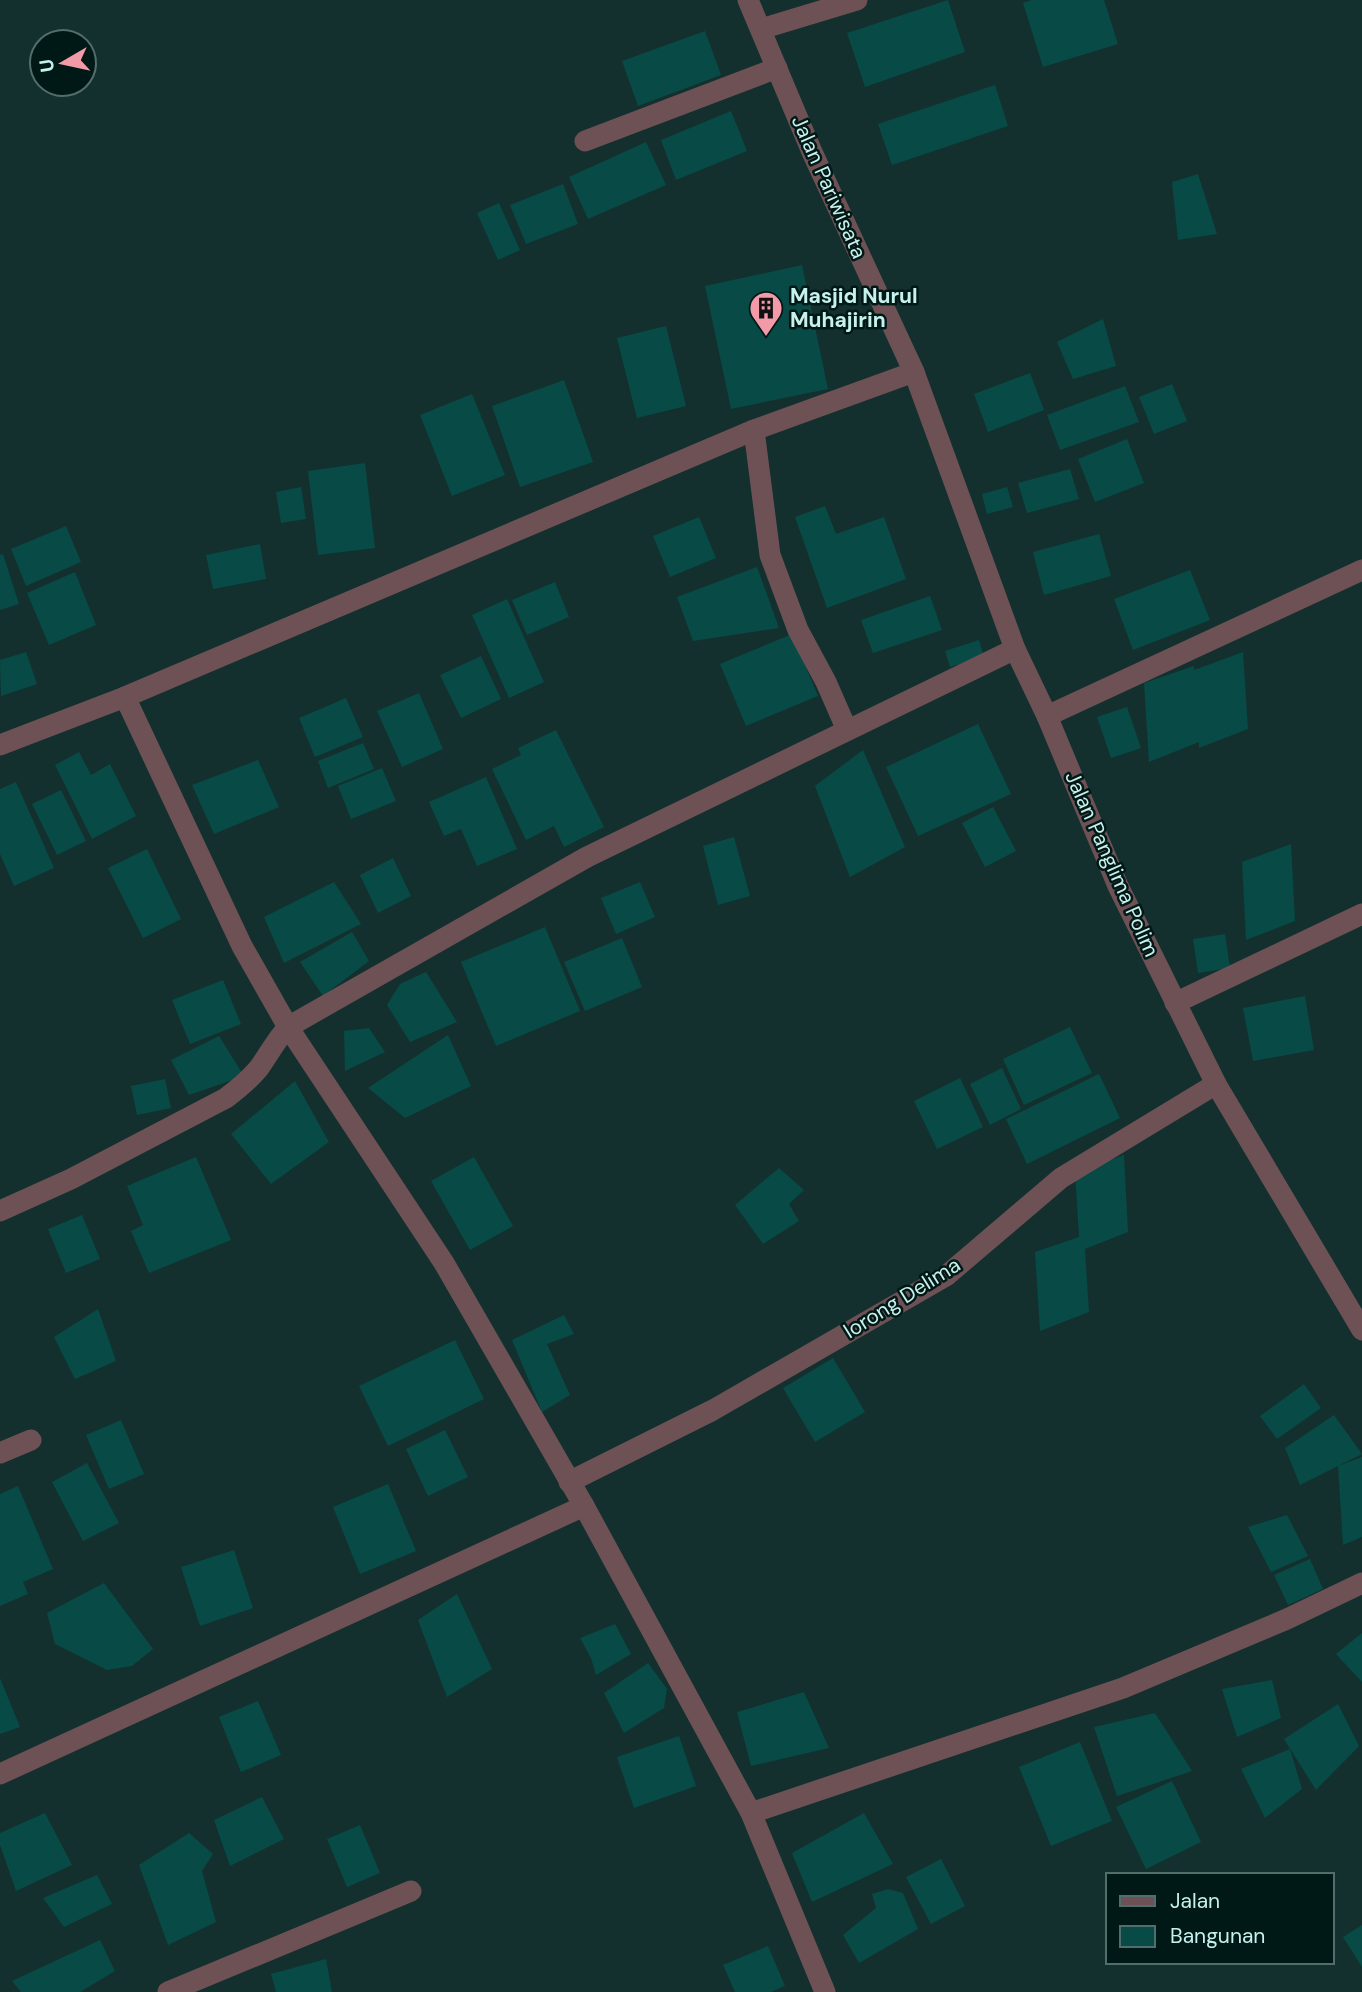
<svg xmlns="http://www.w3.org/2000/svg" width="1362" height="1992" font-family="'DM Sans',sans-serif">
  <rect width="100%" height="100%" fill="#13302e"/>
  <g fill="#084a46">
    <polygon points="948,0 965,52 865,87 847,33"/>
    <polygon points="1032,0 1104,0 1118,44 1043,67 1023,3"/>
    <polygon points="705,31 721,75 638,106 622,61"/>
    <polygon points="995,85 1008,126 892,165 878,124"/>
    <polygon points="731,111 747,151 676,180 661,140"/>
    <polygon points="646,142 666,185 588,219 569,177"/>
    <polygon points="1198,174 1217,234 1178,240 1172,182"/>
    <polygon points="563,184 578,224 526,244 510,205"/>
    <polygon points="499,203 520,250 498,260 477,213"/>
    <polygon points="802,265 828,389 731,409 705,286"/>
    <polygon points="1103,319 1116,366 1073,379 1057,342"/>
    <polygon points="666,326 686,406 637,418 617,338"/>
    <polygon points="1030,373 1044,410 988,432 974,394"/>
    <polygon points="564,380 593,462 520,487 492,406"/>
    <polygon points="1172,384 1187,421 1154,434 1139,397"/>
    <polygon points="1125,386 1139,422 1060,450 1047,415"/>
    <polygon points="472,394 505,475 452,496 420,415"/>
    <polygon points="1127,439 1144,483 1095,502 1078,459"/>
    <polygon points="365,463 375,548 318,555 308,471"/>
    <polygon points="1070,469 1079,499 1027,513 1018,483"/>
    <polygon points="301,487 306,519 281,523 276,492"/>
    <polygon points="1007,487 1013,507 987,514 982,494"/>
    <polygon points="825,506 836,534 884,517 906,579 827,608 795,517"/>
    <polygon points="699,517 716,558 670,577 653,536"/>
    <polygon points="66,526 81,562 26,586 11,549"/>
    <polygon points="1099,534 1111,576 1044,595 1033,552"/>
    <polygon points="260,544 266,579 213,589 206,555"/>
    <polygon points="3,554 19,604 0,610 0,555"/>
    <polygon points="757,567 779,628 693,641 677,597"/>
    <polygon points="1190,570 1210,620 1133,650 1114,599"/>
    <polygon points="75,572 96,625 49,645 27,593"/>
    <polygon points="555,582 569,617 527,635 512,600"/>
    <polygon points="930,596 942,630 873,653 861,620"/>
    <polygon points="507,599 544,682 509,698 472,615"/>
    <polygon points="792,634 818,696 746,726 720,664"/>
    <polygon points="979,640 984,657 950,667 945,651"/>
    <polygon points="26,652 37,684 1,696 0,660"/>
    <polygon points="1243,652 1248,729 1199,748 1199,742 1149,762 1144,683 1194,666 1194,670"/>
    <polygon points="481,656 501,699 461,718 440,675"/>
    <polygon points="419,693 443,749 402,767 377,711"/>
    <polygon points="346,698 363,737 315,757 299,718"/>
    <polygon points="1127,707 1141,748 1111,758 1097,717"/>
    <polygon points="978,724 1011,794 918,836 886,767"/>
    <polygon points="556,730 604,827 564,847 554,826 526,840 492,769 521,755 518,748"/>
    <polygon points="363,743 374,769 328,788 318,761"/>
    <polygon points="863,750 905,847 850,877 815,786"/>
    <polygon points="79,752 91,775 110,764 136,816 92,839 55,765"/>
    <polygon points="258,760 279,807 214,834 192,785"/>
    <polygon points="382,768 396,801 351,819 338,786"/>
    <polygon points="486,777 517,849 477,866 461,829 444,836 429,802"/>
    <polygon points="16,782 54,868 14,886 0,854 0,789"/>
    <polygon points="61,790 86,841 57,855 32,804"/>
    <polygon points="993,807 1016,851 985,867 962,823"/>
    <polygon points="734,837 750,896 718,905 703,846"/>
    <polygon points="1291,844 1295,921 1246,940 1242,862"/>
    <polygon points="147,849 181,919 143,938 108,868"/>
    <polygon points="393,858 411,896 378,913 360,875"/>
    <polygon points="334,882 361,924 284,963 264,917"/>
    <polygon points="640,882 655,917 616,934 601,898"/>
    <polygon points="545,927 580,1011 496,1046 461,962"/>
    <polygon points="352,932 369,961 323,996 300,962"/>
    <polygon points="1225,934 1230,968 1198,973 1193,939"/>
    <polygon points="622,938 642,987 585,1011 564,962"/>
    <polygon points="426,972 457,1022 410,1042 387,1005 400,984"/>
    <polygon points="223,980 241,1024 190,1044 172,1000"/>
    <polygon points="1305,996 1314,1050 1253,1061 1243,1008"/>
    <polygon points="1070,1027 1092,1073 1024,1105 1003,1059"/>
    <polygon points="369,1028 385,1052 345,1071 344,1031"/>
    <polygon points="448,1035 471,1086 405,1118 368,1088"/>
    <polygon points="219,1036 244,1076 189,1095 171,1060"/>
    <polygon points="1002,1068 1021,1109 990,1125 970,1084"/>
    <polygon points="1099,1074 1120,1118 1027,1164 1006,1119"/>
    <polygon points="960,1078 983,1127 937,1149 914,1101"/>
    <polygon points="165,1079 171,1108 137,1115 131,1086"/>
    <polygon points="295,1081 329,1142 271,1184 231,1134"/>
    <polygon points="1124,1155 1128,1232 1085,1249 1089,1312 1040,1331 1035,1252 1079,1237 1075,1172"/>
    <polygon points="196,1157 231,1240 149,1273 131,1231 143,1225 127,1186"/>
    <polygon points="474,1157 513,1226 470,1250 431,1181"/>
    <polygon points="779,1168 804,1190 789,1204 799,1221 763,1244 735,1205"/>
    <polygon points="82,1215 100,1259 66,1273 48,1229"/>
    <polygon points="98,1309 116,1361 75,1379 54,1337"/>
    <polygon points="564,1315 574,1334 547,1344 570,1395 542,1412 512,1340"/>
    <polygon points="455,1340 484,1399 388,1446 359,1386"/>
    <polygon points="833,1358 865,1412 815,1442 783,1388"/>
    <polygon points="1304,1384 1321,1408 1277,1439 1260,1416"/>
    <polygon points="1334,1415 1362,1454 1300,1485 1285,1448"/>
    <polygon points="121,1420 144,1474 109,1489 86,1435"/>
    <polygon points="445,1430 468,1477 428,1496 406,1449"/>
    <polygon points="1362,1457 1362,1537 1343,1545 1338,1466"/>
    <polygon points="87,1463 119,1523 83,1541 52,1482"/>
    <polygon points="388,1484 416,1551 360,1574 333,1507"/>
    <polygon points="18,1486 53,1569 23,1582 28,1594 0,1606 0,1494"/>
    <polygon points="1287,1515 1308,1556 1271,1572 1248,1527"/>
    <polygon points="234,1550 253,1608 200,1626 181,1567"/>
    <polygon points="1310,1559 1323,1589 1288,1605 1274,1575"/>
    <polygon points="104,1583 153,1649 132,1666 107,1670 55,1644 47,1613"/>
    <polygon points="457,1594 492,1669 447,1697 418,1620"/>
    <polygon points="615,1624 631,1654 596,1675 591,1658 580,1638"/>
    <polygon points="1362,1633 1362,1682 1336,1654"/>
    <polygon points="648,1663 667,1689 664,1708 624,1733 604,1693"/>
    <polygon points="0,1678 20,1727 0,1734"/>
    <polygon points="1272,1680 1281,1718 1237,1737 1222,1689"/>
    <polygon points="804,1692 829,1748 751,1766 737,1712"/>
    <polygon points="258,1701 281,1755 241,1772 219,1717"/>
    <polygon points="1338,1704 1359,1746 1316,1790 1284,1739"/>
    <polygon points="1155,1713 1192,1771 1117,1796 1094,1727"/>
    <polygon points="679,1736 696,1786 634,1808 617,1757"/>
    <polygon points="1080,1742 1112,1821 1051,1846 1019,1767"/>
    <polygon points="1290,1749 1302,1789 1265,1818 1241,1769"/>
    <polygon points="1172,1781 1201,1842 1146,1869 1116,1807"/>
    <polygon points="262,1797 284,1839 230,1866 214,1820"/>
    <polygon points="45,1813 72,1865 16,1891 0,1845 0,1833"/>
    <polygon points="864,1813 893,1864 812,1902 792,1853"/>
    <polygon points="360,1825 380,1873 347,1887 327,1839"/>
    <polygon points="189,1833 213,1854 202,1871 216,1922 168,1945 139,1865"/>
    <polygon points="941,1859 965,1906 931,1924 906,1877"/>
    <polygon points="97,1875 112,1904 64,1927 43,1898"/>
    <polygon points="888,1889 903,1893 918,1929 859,1963 843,1935 876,1908 872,1894"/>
    <polygon points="1362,1925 1362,1967 1343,1937"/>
    <polygon points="100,1940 115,1971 80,1992 21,1992 12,1981"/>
    <polygon points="768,1946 785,1986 771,1992 735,1992 723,1965"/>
    <polygon points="326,1959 332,1992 276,1992 271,1974"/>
  </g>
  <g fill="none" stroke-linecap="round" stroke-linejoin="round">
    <g stroke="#6e5155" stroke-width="21">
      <polyline points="761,29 857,0"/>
      <polyline points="585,141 777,68"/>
      <polyline points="754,430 770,555 798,630 826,682 847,730"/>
      <polyline points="125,697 754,430 914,372"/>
      <polyline points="1047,716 1362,570"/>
      <polyline points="0,745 125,697 242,946 288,1027 444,1263 584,1506 751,1813 825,1992"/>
      <polyline points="1175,1003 1362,914"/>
      <path d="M 0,1211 L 71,1179 L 226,1098 C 238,1089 249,1080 259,1068 C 269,1054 276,1040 288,1027 L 587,857 L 1015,649"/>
      <polyline points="0,1453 31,1440"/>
      <polyline points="569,1482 713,1410 946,1276 1061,1178 1216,1084"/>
      <polyline points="0,1774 584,1506"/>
      <polyline points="751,1813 1123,1688 1287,1619 1362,1583"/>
      <polyline points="168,1992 411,1891"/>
    </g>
    <polyline stroke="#6e5155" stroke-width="21" points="748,0 812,152 914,372 1015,649 1047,716 1118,886 1216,1084 1362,1330"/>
  </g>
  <defs>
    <symbol id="building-pin" viewBox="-11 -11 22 30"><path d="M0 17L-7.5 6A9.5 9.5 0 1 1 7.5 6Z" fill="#f39aa9" stroke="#001816"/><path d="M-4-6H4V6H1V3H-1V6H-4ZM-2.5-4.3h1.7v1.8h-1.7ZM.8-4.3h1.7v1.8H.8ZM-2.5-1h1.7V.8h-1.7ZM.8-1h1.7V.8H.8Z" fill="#111"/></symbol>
  </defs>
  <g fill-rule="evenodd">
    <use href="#building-pin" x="747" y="289" width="38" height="52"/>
  </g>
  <g text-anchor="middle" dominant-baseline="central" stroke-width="5" stroke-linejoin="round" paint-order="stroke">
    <g font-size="21" fill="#c7f1ed" stroke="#001816">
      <text transform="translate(829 187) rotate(66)">Jalan Pariwisata</text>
      <text transform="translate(1112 864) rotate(66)">Jalan Panglima Polim</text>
      <text transform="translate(902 1298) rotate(-32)">lorong Delima</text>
    </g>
    <g font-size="21" font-weight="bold" fill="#c7f1ed" stroke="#001816" text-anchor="start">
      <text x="790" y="296">Masjid Nurul<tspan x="790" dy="24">Muhajirin</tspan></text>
    </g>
  </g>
  <rect x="1106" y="1873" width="228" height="91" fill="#001816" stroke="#506f6c" stroke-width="2"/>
  <rect x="1120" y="1896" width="35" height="10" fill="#6e5155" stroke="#506f6c" stroke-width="2"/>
  <text x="1170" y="1908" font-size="21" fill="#c7f1ed">Jalan</text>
  <rect x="1120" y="1926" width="35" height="21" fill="#084a46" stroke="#506f6c" stroke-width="2"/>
  <text x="1170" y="1943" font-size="21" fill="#c7f1ed">Bangunan</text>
  <g transform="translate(63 63) rotate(261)"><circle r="33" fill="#001816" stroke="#506f6c" stroke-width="2"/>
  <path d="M0-5L12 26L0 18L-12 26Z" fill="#f39aa9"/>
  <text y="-10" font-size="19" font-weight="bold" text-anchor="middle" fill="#c7f1ed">U</text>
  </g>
</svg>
